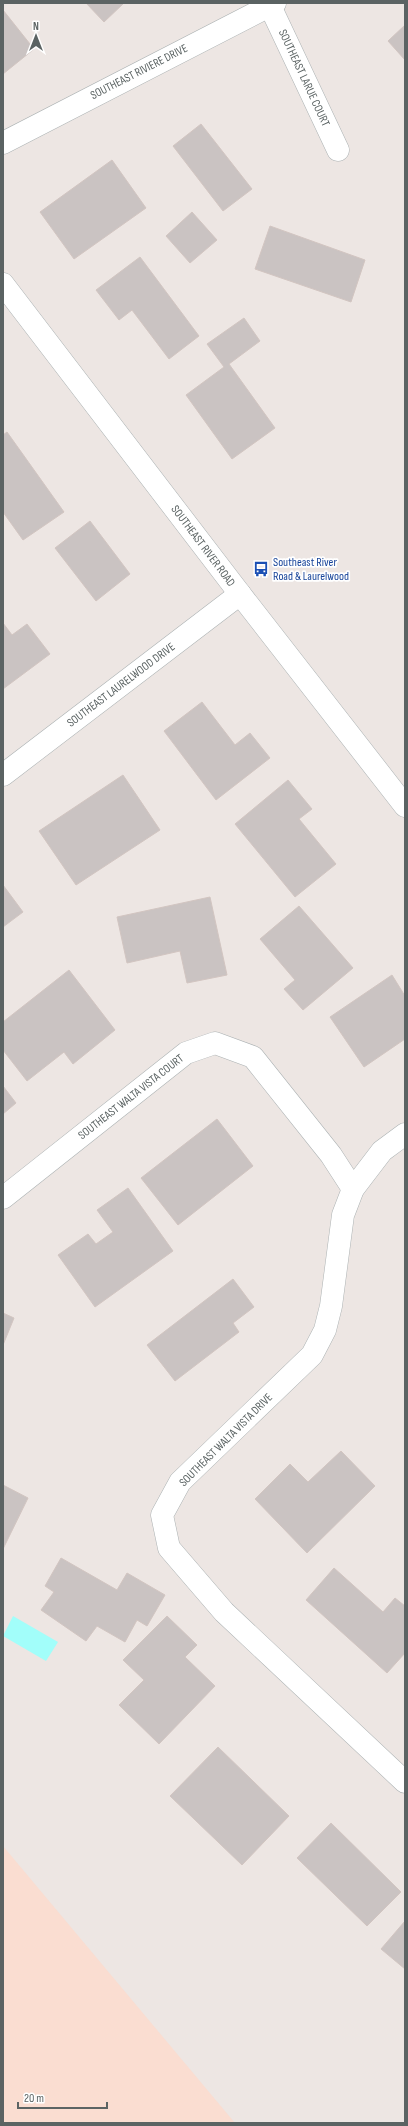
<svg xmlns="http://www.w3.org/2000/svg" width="408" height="2126" font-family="'Sofia Sans Condensed',sans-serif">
  <rect width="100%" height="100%" fill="#ede6e3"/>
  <polygon fill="#faddd1" points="3,1846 235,2123 3,2123"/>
  <polygon fill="#a2fefa" points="13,1616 58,1642 46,1661 3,1636"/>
  <g fill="#cac3c2" stroke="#d2c5c1">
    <polygon points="86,3 124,3 104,22"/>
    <polygon points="3,10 34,49 3,74"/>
    <polygon points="405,25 405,60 388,41"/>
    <polygon points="201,124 252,189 223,211 173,146"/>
    <polygon points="112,160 146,208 74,259 40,212"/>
    <polygon points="192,212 217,240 190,263 166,236"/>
    <polygon points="270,226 365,260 351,302 255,269"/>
    <polygon points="140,257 199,336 169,359 132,310 119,320 96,290"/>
    <polygon points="244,318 260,341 229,364 275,428 232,459 186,395 224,367 207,344"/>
    <polygon points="7,432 64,512 23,540 3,512 3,435"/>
    <polygon points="90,521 130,574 96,601 55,548"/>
    <polygon points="3,623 12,635 27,624 50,654 3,689"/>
    <polygon points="202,702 235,745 250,733 270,758 216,800 164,731"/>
    <polygon points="123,775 160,830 76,885 39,831"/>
    <polygon points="288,780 312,809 299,819 336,864 295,897 235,824"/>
    <polygon points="3,885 23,912 3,927"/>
    <polygon points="210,897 227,975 187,983 180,951 127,963 117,917"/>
    <polygon points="299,906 353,968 303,1010 284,989 295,980 260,939"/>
    <polygon points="69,970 115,1030 73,1064 64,1052 27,1081 3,1050 3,1022"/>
    <polygon points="392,975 405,996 405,1039 364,1067 330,1017"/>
    <polygon points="3,1086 16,1103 3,1114"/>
    <polygon points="217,1119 253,1166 178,1225 141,1178"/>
    <polygon points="128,1188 173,1251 95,1307 58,1255 88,1234 96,1244 113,1232 97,1210"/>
    <polygon points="233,1279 254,1307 233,1323 239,1332 175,1381 147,1345"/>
    <polygon points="3,1313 14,1318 3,1345"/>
    <polygon points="341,1451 375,1486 307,1553 255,1499 290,1464 308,1482"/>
    <polygon points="3,1485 28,1498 3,1549"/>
    <polygon points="61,1558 117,1590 127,1573 165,1595 147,1626 137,1620 125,1642 97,1626 86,1641 41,1610 54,1592 45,1586"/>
    <polygon points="334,1568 383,1612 395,1598 405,1606 405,1653 387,1673 306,1600"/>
    <polygon points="167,1616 197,1645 185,1657 215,1686 159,1744 119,1705 144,1680 123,1660"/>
    <polygon points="218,1747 289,1816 242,1865 170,1796"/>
    <polygon points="331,1823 401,1892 367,1926 297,1858"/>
    <polygon points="405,1921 405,1969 381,1949"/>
  </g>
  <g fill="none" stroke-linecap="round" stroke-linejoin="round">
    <defs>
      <g id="minor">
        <polyline points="270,6 338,150"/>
        <polyline points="3,143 275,3"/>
        <polyline points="3,284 240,594 405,806"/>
        <polyline points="3,775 240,594"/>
        <polyline points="405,1134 382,1151 353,1189 343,1215 331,1306 325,1330 312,1355 180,1482 162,1515 169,1548 224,1612 405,1782"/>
        <polyline points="3,1198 186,1053 215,1043 253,1057 331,1155 353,1189"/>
      </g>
    </defs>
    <use href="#minor" stroke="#acb2b3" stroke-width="23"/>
    <use href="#minor" stroke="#fff" stroke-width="22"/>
  </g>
  <defs>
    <symbol id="bus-bare" viewBox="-9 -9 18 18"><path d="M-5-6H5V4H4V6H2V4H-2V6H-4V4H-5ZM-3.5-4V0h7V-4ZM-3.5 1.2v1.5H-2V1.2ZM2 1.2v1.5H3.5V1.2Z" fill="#1a4fb4" stroke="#fff" stroke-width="2.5" paint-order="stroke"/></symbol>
  </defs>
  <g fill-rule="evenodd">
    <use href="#bus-bare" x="250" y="558" width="22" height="22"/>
  </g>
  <g text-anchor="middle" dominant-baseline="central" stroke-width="3.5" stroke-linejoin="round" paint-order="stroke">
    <g font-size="12" fill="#5b6363" stroke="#fff">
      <text transform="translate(139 72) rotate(-27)">SOUTHEAST RIVIERE DRIVE</text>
      <text transform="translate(304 78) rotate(65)">SOUTHEAST LARUE COURT</text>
      <text transform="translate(203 546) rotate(53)">SOUTHEAST RIVER ROAD</text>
      <text transform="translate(121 685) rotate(-37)">SOUTHEAST LAURELWOOD DRIVE</text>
      <text transform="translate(131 1097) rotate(-38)">SOUTHEAST WALTA VISTA COURT</text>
      <text transform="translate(226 1440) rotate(-45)">SOUTHEAST WALTA VISTA DRIVE</text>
    </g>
    <g font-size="12" fill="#164399" stroke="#fff" text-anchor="start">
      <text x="273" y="562">Southeast River<tspan x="273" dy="14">Road &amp; Laurelwood</tspan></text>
    </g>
  </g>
  <rect width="408" height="2126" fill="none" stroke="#5b6363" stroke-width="8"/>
  <g transform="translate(36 36)" stroke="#ffffff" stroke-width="3" paint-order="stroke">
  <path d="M0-3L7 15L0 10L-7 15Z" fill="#5b6363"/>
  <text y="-6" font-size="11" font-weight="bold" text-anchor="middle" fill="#5b6363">N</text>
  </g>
  <path d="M18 2102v6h89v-6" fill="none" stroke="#5b6363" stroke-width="2"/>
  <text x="24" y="2102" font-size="12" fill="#5b6363" stroke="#ffffff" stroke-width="3" paint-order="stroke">20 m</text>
</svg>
